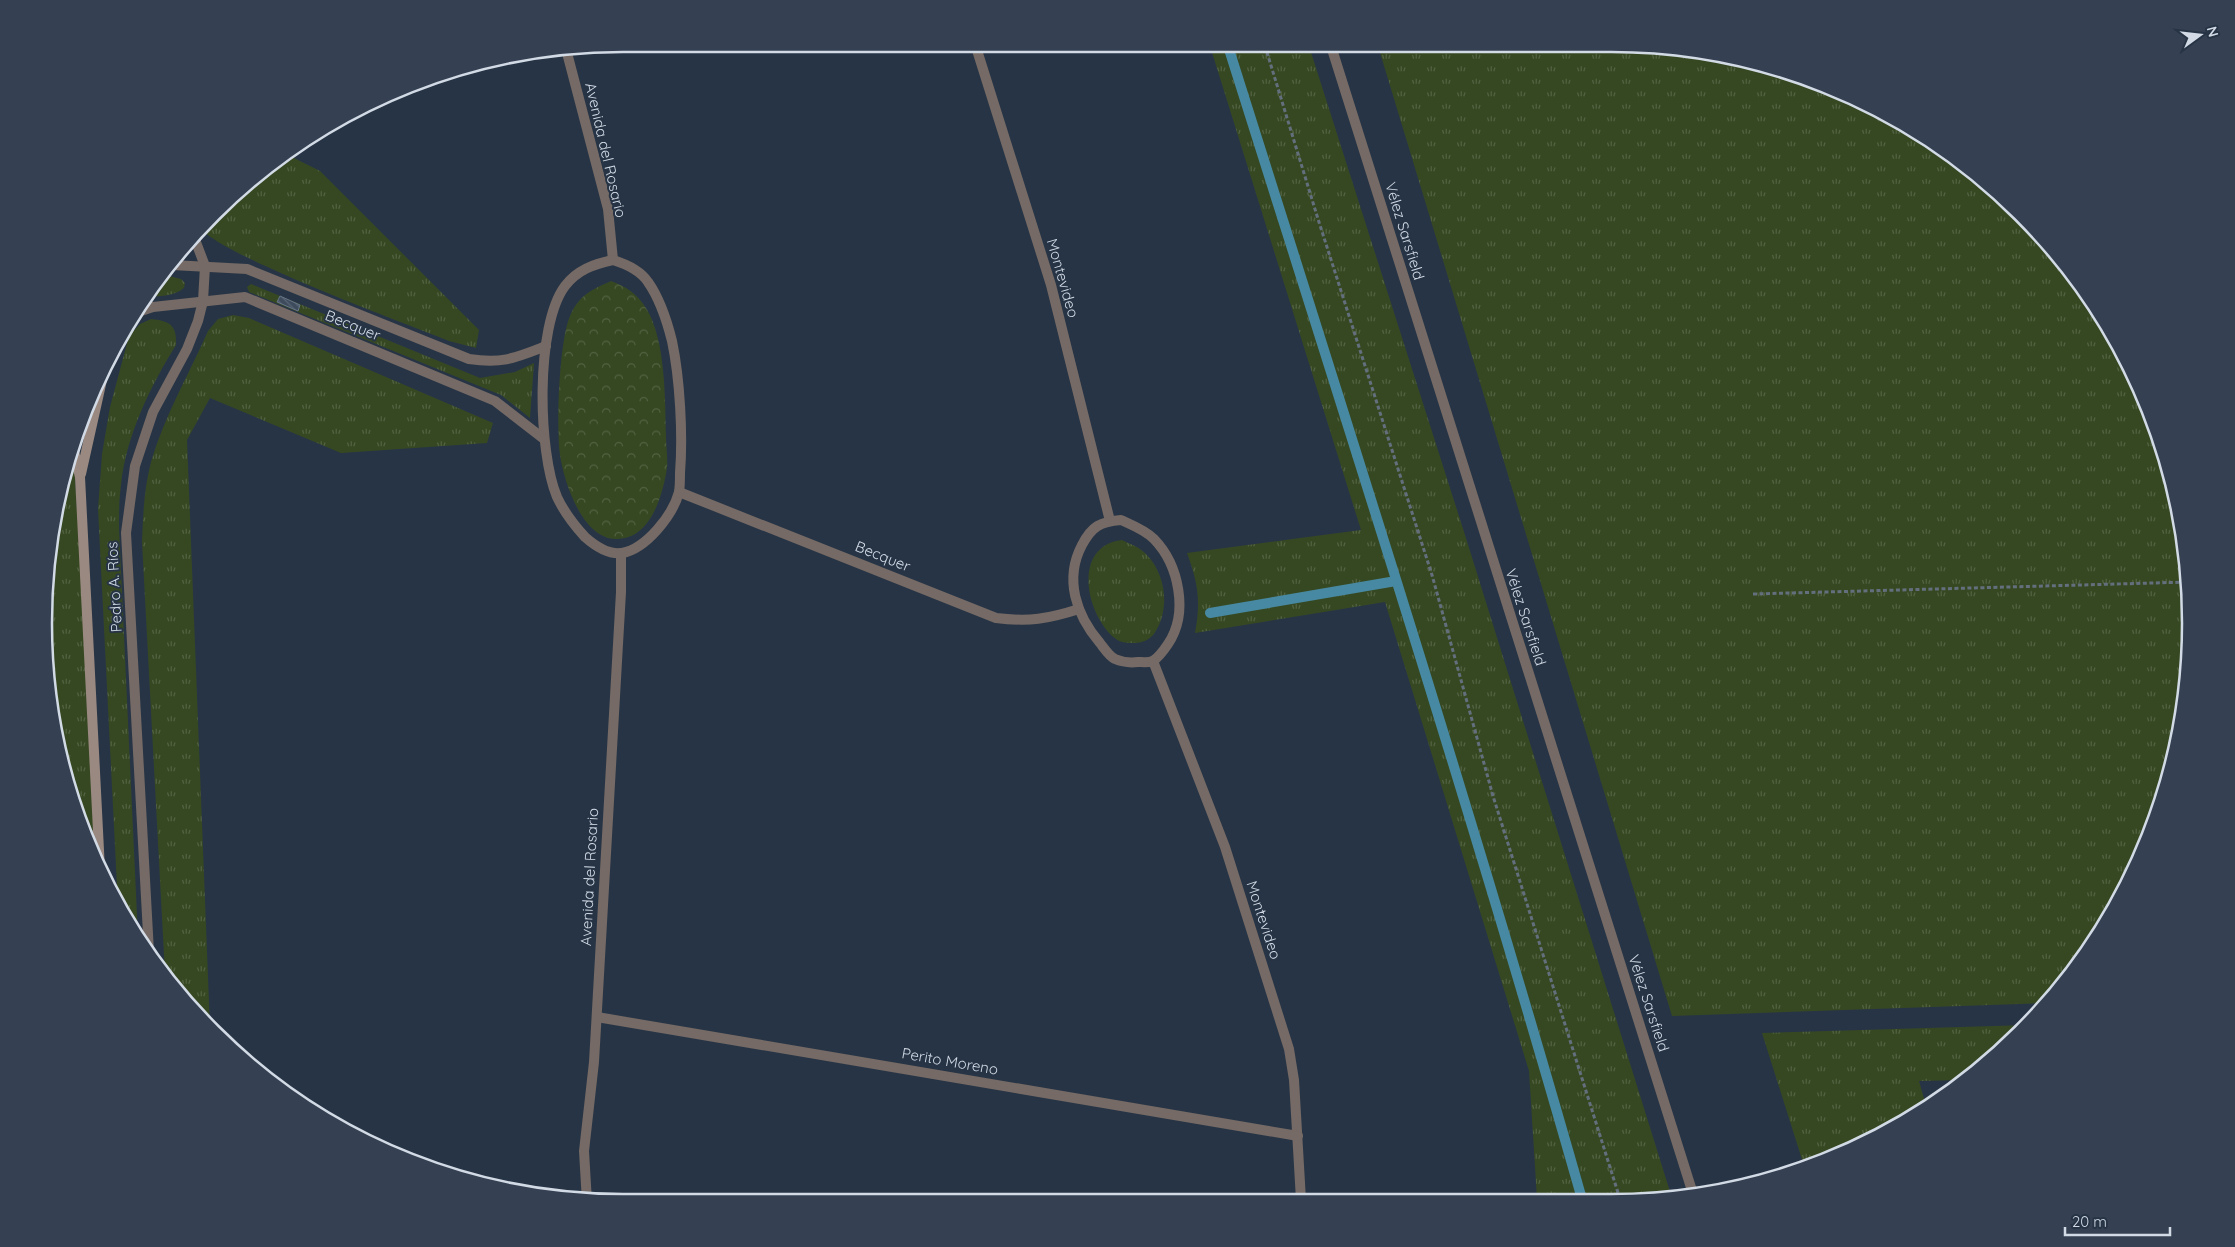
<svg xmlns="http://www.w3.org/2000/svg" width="2235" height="1247" font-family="Quicksand,sans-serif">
  <defs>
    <pattern id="grass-tufts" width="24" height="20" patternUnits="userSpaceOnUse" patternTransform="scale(1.25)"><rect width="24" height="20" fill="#364822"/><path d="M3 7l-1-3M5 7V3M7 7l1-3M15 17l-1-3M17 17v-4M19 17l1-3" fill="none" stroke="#526242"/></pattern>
    <pattern id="forest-crowns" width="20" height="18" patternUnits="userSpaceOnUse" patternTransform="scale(1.25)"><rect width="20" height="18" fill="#364822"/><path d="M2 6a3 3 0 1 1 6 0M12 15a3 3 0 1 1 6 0" fill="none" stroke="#526242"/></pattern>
    <pattern id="building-back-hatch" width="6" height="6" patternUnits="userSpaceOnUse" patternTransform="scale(1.25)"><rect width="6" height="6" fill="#3d4b5d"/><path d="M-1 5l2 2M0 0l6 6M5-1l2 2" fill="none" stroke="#586474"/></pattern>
  </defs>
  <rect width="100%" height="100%" fill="#273445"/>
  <g fill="url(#grass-tufts)">
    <polygon points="1649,45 1762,64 1902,122 1994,188 2072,271 2132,367 2172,474 2190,586 2186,699 2160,810 2113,914 2045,1003 1672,1016 1378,46"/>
    <path d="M 1210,46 L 1309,46 L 1465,535 L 1672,1198 L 1537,1199 L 1529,1071 L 1385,602 L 1195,633 C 1201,601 1198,583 1187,553 L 1361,530 Z"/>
    <path d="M 286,154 L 320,171 L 479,330 L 476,348 L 449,341 C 409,325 217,254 201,228 C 224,200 255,173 286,154 Z"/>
    <path d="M 169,276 L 181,279 L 185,283 L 184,288 C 173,297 159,296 145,297 L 162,277 Z"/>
    <polygon points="251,284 480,378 515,372 534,363 530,418 501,395 249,292 247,287"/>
    <path d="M 233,315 L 249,318 L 493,423 L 487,443 L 341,453 L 210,398 L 187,440 L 210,1028 L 187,1006 L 165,974 L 142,542 C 143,515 144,489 151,462 C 164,417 189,374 208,331 L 218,319 Z"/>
    <path d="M 151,319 C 170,321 177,325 176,345 C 150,387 126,436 121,485 C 119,499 119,514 119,528 L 138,937 L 118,906 L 98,509 L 102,454 L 110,407 L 129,336 L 140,324 Z"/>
    <polygon points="73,447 100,870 88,845 55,737 45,661 49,548 64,473"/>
    <path d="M 1122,540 C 1130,544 1139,547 1145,553 C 1166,573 1171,610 1154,634 C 1149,640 1142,643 1134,643 C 1128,643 1121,643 1116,639 C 1086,616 1071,546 1122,540 Z"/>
    <polygon points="2028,1025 2022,1033 1965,1080 1919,1081 1927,1109 1805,1169 1762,1033"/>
  </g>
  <path fill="url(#forest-crowns)" d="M 611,281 C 627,287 636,293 646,308 C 666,340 665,400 666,437 C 666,447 668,458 667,468 C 663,494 651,539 617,539 C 583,540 564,483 560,455 C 556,428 559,341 570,316 C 579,295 591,290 611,281 Z"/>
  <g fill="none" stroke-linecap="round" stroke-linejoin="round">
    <g stroke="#4789a2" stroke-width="10">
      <path d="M 1228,46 C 1349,430 1472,812 1582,1199"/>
      <polyline points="1210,613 1396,581"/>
    </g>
  </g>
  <polygon fill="url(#building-back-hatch)" stroke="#657488" points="280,296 300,305 298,311 277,302"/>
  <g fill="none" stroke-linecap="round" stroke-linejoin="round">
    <g stroke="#636f7d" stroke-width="3" stroke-dasharray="4 2.5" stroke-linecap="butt">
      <polyline points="1265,46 1318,219 1432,575 1493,796 1620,1199"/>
      <polyline points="1753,594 2189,582"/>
      <polyline points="46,619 49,690"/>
    </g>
    <g stroke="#756a65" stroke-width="10">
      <polyline points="1331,46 1694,1197"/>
      <polyline points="976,47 1051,285 1110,521"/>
      <polyline points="566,49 608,209 613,260"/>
      <path d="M 613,260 C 626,264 640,270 648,282 C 660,299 667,321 672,341 C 680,379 683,435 680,473 C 680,479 680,486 679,492 C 673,515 646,549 622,553 C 608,555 594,545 585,537 C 574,525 564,512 557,497 C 538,452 535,326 565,286 C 577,270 594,264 613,260 Z"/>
      <path d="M 172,265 L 247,269 L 469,359 C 503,364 515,358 546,346"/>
      <polyline points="135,313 153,307 245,297 495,401 544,439"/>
      <path d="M 679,492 L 996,618 C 1029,622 1048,619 1079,609"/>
      <path d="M 1121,520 C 1132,525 1145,530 1154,539 C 1179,565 1189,613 1168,644 C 1164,650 1159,657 1153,661 C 1148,663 1142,662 1138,662 C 1130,663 1122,662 1115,659 C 1109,656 1104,648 1100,643 C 1076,615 1064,579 1082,545 C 1092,526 1100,522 1121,520 Z"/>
      <polyline points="1153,661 1225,847 1289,1049 1294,1080 1301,1200"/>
      <polyline points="149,952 126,533 135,466 153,412 187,349 198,321 203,301 205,266 194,237"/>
      <polyline points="597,1017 1298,1136"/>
      <polyline points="587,1202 584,1151 594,1062 621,592 621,553"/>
    </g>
    <g stroke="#9a8981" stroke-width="10">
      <polyline points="73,447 80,477 100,870"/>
      <polyline points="81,474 106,362"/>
    </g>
  </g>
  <g text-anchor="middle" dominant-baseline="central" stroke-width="4" stroke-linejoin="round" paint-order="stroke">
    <g font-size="15" fill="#d1dae5" stroke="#273445">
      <text transform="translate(606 150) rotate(77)">Avenida del Rosario</text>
      <text transform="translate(1405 231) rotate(73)">Vélez Sarsfield</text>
      <text transform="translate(1063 278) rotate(74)">Montevideo</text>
      <text transform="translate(353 325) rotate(22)">Becquer</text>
      <text transform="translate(883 556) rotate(22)">Becquer</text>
      <text transform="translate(114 587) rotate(-93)">Pedro A. Ríos</text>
      <text transform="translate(1526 617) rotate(72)">Vélez Sarsfield</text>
      <text transform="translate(589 877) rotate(-87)">Avenida del Rosario</text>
      <text transform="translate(1264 920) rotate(72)">Montevideo</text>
      <text transform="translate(1649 1003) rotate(72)">Vélez Sarsfield</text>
      <text transform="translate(950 1061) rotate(10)">Perito Moreno</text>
    </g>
  </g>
  <path d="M0 0H2235V1247H0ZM623 52H1611A571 571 0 0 1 2182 623V623A571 571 0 0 1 1611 1194H623A571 571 0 0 1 52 623V623A571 571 0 0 1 623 52Z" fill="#354152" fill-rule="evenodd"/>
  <path fill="none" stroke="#d1dae5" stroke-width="2.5" d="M623 52H1611A571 571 0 0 1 2182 623V623A571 571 0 0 1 1611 1194H623A571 571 0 0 1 52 623V623A571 571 0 0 1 623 52Z"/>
  <g transform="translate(2200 35) rotate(75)" stroke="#273445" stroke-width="4" paint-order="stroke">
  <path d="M0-4L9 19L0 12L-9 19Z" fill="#d1dae5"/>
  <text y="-8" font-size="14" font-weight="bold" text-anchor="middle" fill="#d1dae5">N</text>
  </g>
  <path d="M2065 1227v8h105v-8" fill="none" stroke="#d1dae5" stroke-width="2.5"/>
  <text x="2072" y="1227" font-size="15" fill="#d1dae5" stroke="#273445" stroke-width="4" paint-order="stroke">20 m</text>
</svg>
